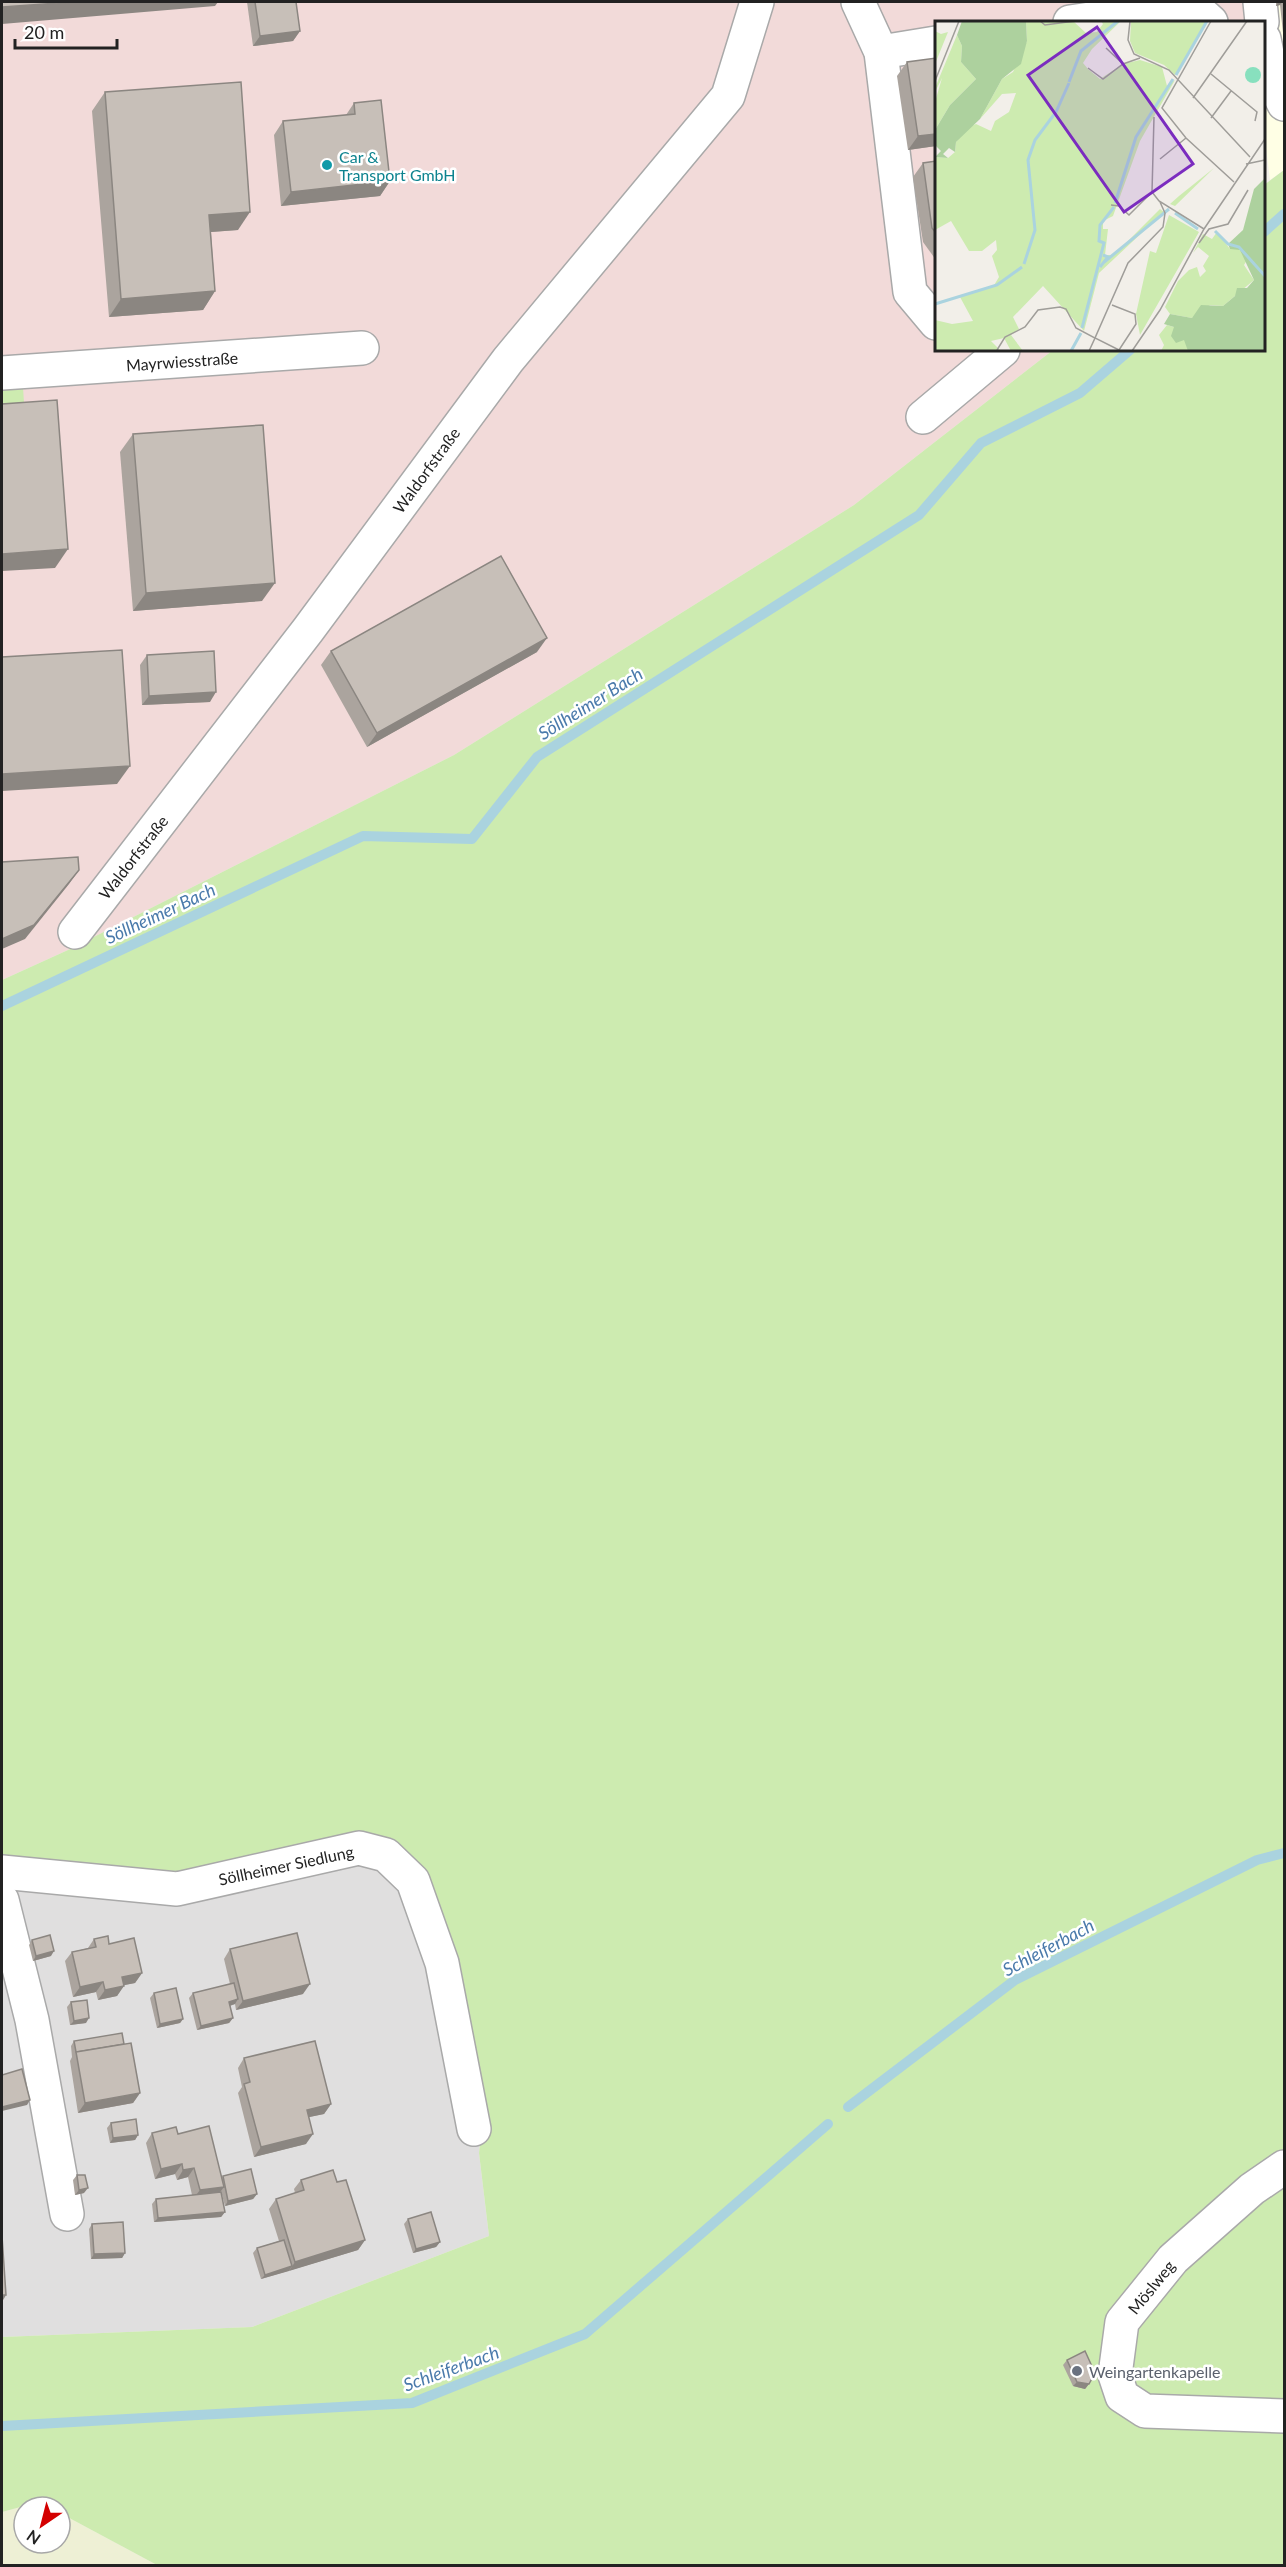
<svg xmlns="http://www.w3.org/2000/svg" width="1286" height="2567" font-family="Lato,sans-serif">
  <rect width="100%" height="100%" fill="#f2efe9"/>
  <polygon fill="#e0dfdf" points="390,1847 483,2115 479,2153 489,2236 252,2327 2,2337 2,1862"/>
  <polygon fill="#f2dad9" points="2,2 1246,2 1249,22 936,22 936,350 1053,350 854,505 454,755 68,950 2,980"/>
  <polygon fill="#ffffe5" points="1246,2 1284,2 1284,170 1270,180 1264,132 1264,22"/>
  <polygon fill="#eef0d5" points="39,2502 48,2507 24,2507 24,2543 60,2543 60,2513 157,2565 2,2566 2,2512"/>
  <g fill="#cdebb0">
    <polygon points="1284,170 1284,2565 157,2565 60,2513 60,2507 48,2507 39,2502 2,2512 2,2337 252,2327 489,2236 479,2153 483,2115 390,1847 161,1879 2,1862 2,980 68,950 454,755 854,505 1053,350 1264,350 1264,185"/>
    <polygon points="23,387 25,419 2,421 2,388"/>
  </g>
  <g fill="none" stroke-linecap="round" stroke-linejoin="round">
    <g stroke="#aad3df" stroke-width="10">
      <polyline points="1264,232 1284,214"/>
      <polyline points="2,1006 363,836 472,839 537,757 919,515 981,443 1080,393 1130,350"/>
      <polyline points="848,2107 1015,1980 1257,1860 1284,1853"/>
      <polyline points="2,2426 412,2403 585,2334 828,2124"/>
    </g>
    <defs>
      <g id="minor">
        <polyline points="858,2 881,52 910,292 936,323"/>
        <polyline points="1260,2 1262,22"/>
        <polyline points="1070,22 1191,4 1211,22"/>
        <polyline points="1264,39 1273,82 1284,104"/>
        <polyline points="881,52 936,43"/>
        <polyline points="2,373 362,348"/>
        <polyline points="923,417 1003,350"/>
        <polyline points="75,932 308,630 508,360 728,96 757,2"/>
        <polyline points="2,1872 177,1889 359,1848 386,1855 413,1881 442,1963 474,2129"/>
        <polyline points="2,1900 32,2020 67,2214"/>
        <polyline points="1284,2167 1252,2189 1173,2259 1122,2322 1115,2375 1122,2396 1145,2411 1284,2416"/>
      </g>
    </defs>
    <use href="#minor" stroke="#a9a9a9" stroke-width="36"/>
    <use href="#minor" stroke="#fff" stroke-width="33"/>
  </g>
  <g fill="#aba49e">
    <polygon points="247,2 296,2 300,31 293,41 253,46"/>
    <polygon points="1276,2 1284,2 1284,42 1280,5 1276,6"/>
    <polygon points="907,62 936,146 908,150 897,76"/>
    <polygon points="105,92 238,230 211,232 215,291 203,310 109,317 92,111"/>
    <polygon points="354,103 390,181 380,196 281,206 274,135 283,121 346,115"/>
    <polygon points="936,161 936,260 923,242 913,177 923,163"/>
    <polygon points="133,434 262,601 133,611 120,452"/>
    <polygon points="331,651 537,652 367,747 321,665"/>
    <polygon points="147,655 210,702 142,705 140,665"/>
    <polygon points="94,1939 109,1944 142,1973 135,1983 124,1985 117,1996 98,2000 96,1992 73,1997 65,1961 72,1952 88,1948"/>
    <polygon points="32,1940 51,1956 33,1961 29,1945"/>
    <polygon points="230,1949 303,1994 236,2010 235,2004 230,2006 233,2018 229,2023 197,2030 189,1998 193,1993 230,1984 224,1959"/>
    <polygon points="154,1993 183,2019 180,2023 157,2028 150,1998"/>
    <polygon points="71,2002 86,2023 70,2025 67,2007"/>
    <polygon points="74,2041 124,2044 140,2093 133,2103 78,2113 70,2061 72,2057 71,2046"/>
    <polygon points="244,2058 331,2104 324,2114 309,2117 306,2144 254,2157 238,2093 242,2087 238,2068"/>
    <polygon points="111,2123 138,2135 135,2140 110,2143 107,2128"/>
    <polygon points="152,2133 178,2134 222,2177 223,2176 257,2194 253,2199 225,2206 221,2191 221,2192 225,2212 221,2217 154,2222 152,2204 156,2199 192,2195 188,2177 177,2180 175,2174 155,2179 146,2143"/>
    <polygon points="77,2175 84,2193 75,2195 73,2180"/>
    <polygon points="301,2180 337,2182 365,2240 358,2250 261,2279 253,2253 257,2248 279,2241 269,2209 276,2199 295,2193 294,2189"/>
    <polygon points="408,2219 440,2242 436,2247 413,2253 404,2224"/>
    <polygon points="92,2224 125,2253 122,2258 91,2259 89,2229"/>
    <polygon points="1067,2360 1089,2384 1085,2389 1073,2386 1063,2365"/>
  </g>
  <g fill="#8b8681">
    <polygon points="72,2 218,2 215,6 2,24 2,7"/>
    <polygon points="1278,2 1282,2 1280,5 1276,6"/>
    <polygon points="300,31 293,41 253,46 260,36"/>
    <polygon points="936,134 936,146 908,150 918,136"/>
    <polygon points="390,181 380,196 281,206 291,192"/>
    <polygon points="250,212 238,230 197,233 209,215"/>
    <polygon points="215,291 203,310 109,317 121,299"/>
    <polygon points="68,549 55,568 2,571 2,554"/>
    <polygon points="275,583 262,601 133,611 146,593"/>
    <polygon points="547,638 537,652 367,747 377,733"/>
    <polygon points="216,692 210,702 142,705 149,696"/>
    <polygon points="130,766 117,784 2,791 2,774"/>
    <polygon points="79,870 69,884 25,939 2,949 2,939"/>
    <polygon points="54,1951 51,1956 33,1961 36,1956"/>
    <polygon points="142,1973 135,1983 115,1987 122,1977"/>
    <polygon points="103,1982 96,1992 73,1997 80,1987"/>
    <polygon points="310,1984 303,1994 236,2010 243,2001"/>
    <polygon points="124,1986 117,1996 98,2000 105,1990"/>
    <polygon points="238,1999 235,2004 225,2007 229,2002"/>
    <polygon points="89,2018 86,2023 70,2025 74,2021"/>
    <polygon points="233,2018 229,2023 197,2030 201,2026"/>
    <polygon points="183,2019 180,2023 157,2028 160,2024"/>
    <polygon points="140,2093 133,2103 78,2113 85,2103"/>
    <polygon points="30,2100 27,2105 2,2111 2,2107"/>
    <polygon points="331,2104 324,2114 300,2119 307,2110"/>
    <polygon points="313,2134 306,2144 254,2157 261,2147"/>
    <polygon points="138,2135 135,2140 110,2143 113,2138"/>
    <polygon points="182,2164 175,2174 155,2179 161,2169"/>
    <polygon points="194,2168 188,2177 177,2180 183,2170"/>
    <polygon points="224,2187 217,2196 193,2199 200,2190"/>
    <polygon points="88,2188 84,2193 75,2195 79,2190"/>
    <polygon points="257,2194 253,2199 225,2206 228,2201"/>
    <polygon points="225,2212 221,2217 154,2222 158,2218"/>
    <polygon points="365,2240 358,2250 289,2271 295,2262"/>
    <polygon points="440,2242 436,2247 413,2253 416,2249"/>
    <polygon points="125,2253 122,2258 91,2259 94,2254"/>
    <polygon points="292,2266 289,2271 261,2279 265,2275"/>
    <polygon points="2,2295 6,2295 2,2302"/>
    <polygon points="1077,2382 1089,2384 1085,2389 1073,2386"/>
  </g>
  <g fill="#c7bfb8" stroke="#8b8681" stroke-width="1.5">
    <polygon points="2,2 72,2 2,7"/>
    <polygon points="255,2 296,2 300,31 260,36"/>
    <polygon points="936,58 936,134 918,136 907,62"/>
    <polygon points="241,82 250,212 209,215 215,291 121,299 105,92"/>
    <polygon points="381,100 390,181 291,192 283,121 355,114 354,103"/>
    <polygon points="936,161 936,233 932,228 923,163"/>
    <polygon points="57,400 68,549 2,554 2,404"/>
    <polygon points="263,425 275,583 146,593 133,434"/>
    <polygon points="501,556 547,638 377,733 331,651"/>
    <polygon points="122,650 130,766 2,774 2,657"/>
    <polygon points="214,651 216,692 149,696 147,655"/>
    <polygon points="78,857 79,870 34,925 2,939 2,862"/>
    <polygon points="297,1933 310,1984 243,2001 230,1949"/>
    <polygon points="50,1935 54,1951 36,1956 32,1940"/>
    <polygon points="108,1936 109,1944 134,1938 142,1973 122,1977 124,1986 105,1990 103,1982 80,1987 72,1952 96,1947 94,1939"/>
    <polygon points="234,1983 238,1999 229,2002 233,2018 201,2026 193,1993"/>
    <polygon points="176,1988 183,2019 160,2024 154,1993"/>
    <polygon points="87,2000 89,2018 74,2021 71,2002"/>
    <polygon points="122,2033 124,2044 76,2052 74,2041"/>
    <polygon points="315,2041 331,2104 307,2110 313,2134 261,2147 244,2084 250,2082 244,2058"/>
    <polygon points="131,2043 140,2093 85,2103 76,2052"/>
    <polygon points="22,2069 30,2100 2,2107 2,2075"/>
    <polygon points="136,2119 138,2135 113,2138 111,2123"/>
    <polygon points="209,2126 224,2187 200,2190 194,2168 183,2170 182,2164 161,2169 152,2133 176,2127 178,2134"/>
    <polygon points="251,2169 257,2194 228,2201 223,2176"/>
    <polygon points="333,2170 337,2182 346,2180 365,2240 295,2262 276,2199 304,2190 301,2180"/>
    <polygon points="77,2175 85,2175 88,2188 79,2190"/>
    <polygon points="221,2192 225,2212 158,2218 156,2199"/>
    <polygon points="431,2212 440,2242 416,2249 408,2219"/>
    <polygon points="123,2222 125,2253 94,2254 92,2224"/>
    <polygon points="2,2236 6,2295 2,2295"/>
    <polygon points="284,2240 292,2266 265,2275 257,2248"/>
    <polygon points="1085,2351 1095,2373 1089,2384 1077,2382 1067,2360"/>
  </g>
  <circle fill="#0f9aa8" stroke="#fff" stroke-width="2" cx="327" cy="165" r="6"/>
  <circle fill="#6b7280" stroke="#fff" stroke-width="2" cx="1077" cy="2371" r="6"/>
  <g text-anchor="middle" dominant-baseline="central" stroke-width="5" stroke-linejoin="round" paint-order="stroke">
    <g font-size="16" fill="#0d838f" stroke="#fff" text-anchor="start">
      <text x="339" y="156">Car &amp;<tspan x="339" dy="18">Transport GmbH</tspan></text>
    </g>
    <g font-size="16" fill="#222" stroke="#fff">
      <text transform="translate(182 361) rotate(-4)">Mayrwiesstraße</text>
      <text transform="translate(426 470) rotate(-54)">Waldorfstraße</text>
      <text transform="translate(133 857) rotate(-52)">Waldorfstraße</text>
      <text transform="translate(286 1865) rotate(-12)">Söllheimer Siedlung</text>
      <text transform="translate(1151 2287) rotate(-51)">Möslweg</text>
    </g>
    <g font-size="16" fill="#5b616d" stroke="#fff" text-anchor="start">
      <text x="1089" y="2371">Weingartenkapelle</text>
    </g>
    <g font-size="18" font-style="italic" fill="#4a7aab" stroke="#fff">
      <text transform="translate(590 703) rotate(-32)">Söllheimer Bach</text>
      <text transform="translate(160 913) rotate(-25)">Söllheimer Bach</text>
      <text transform="translate(1048 1947) rotate(-28)">Schleiferbach</text>
      <text transform="translate(451 2368) rotate(-20)">Schleiferbach</text>
    </g>
  </g>
  <g transform="translate(935 21)">
    <rect width="330" height="330" fill="#f2efe9"/>
    <path d="M 91,0 L 138,0 L 151,12 L 162,11 L 168,3 L 166,0 L 186,0 L 157,28 L 148,42 L 153,48 L 165,58 L 188,43 L 205,39 L 227,46 L 232,65 L 240,59 L 205,120 L 178,195 L 168,200 L 168,208 L 173,208 L 170,234 L 179,234 L 225,188 L 229,191 L 164,252 L 149,310 L 108,265 L 78,296 L 84,308 L 76,314 L 88,330 L 76,330 L 69,317 L 56,320 L 66,330 L 0,330 L 0,299 L 17,303 L 38,300 L 25,276 L 58,266 L 64,256 L 57,235 L 62,229 L 61,219 L 47,230 L 34,230 L 16,200 L 0,209 L 0,136 L 13,137 L 20,131 L 21,121 L 32,107 L 41,103 L 56,110 L 60,100 L 74,91 L 81,72 L 67,73 L 45,98 L 67,58 L 78,51 L 92,20 ZM 196,0 L 271,0 L 240,54 L 229,44 L 200,32 L 195,20 ZM 0,10 L 6,13 L 13,11 L 0,43 ZM 22,14 L 27,25 L 26,41 L 41,58 L 15,84 L 0,109 L 0,81 L 7,57 L 0,71 L 0,67 ZM 279,147 L 240,185 L 235,183 L 244,175 ZM 234,194 L 264,211 L 205,314 L 201,293 L 215,230 L 221,232 ZM 282,211 L 295,228 L 305,228 L 312,239 L 309,244 L 319,259 L 288,285 L 275,284 L 257,297 L 235,293 L 230,286 L 243,260 L 254,249 L 262,246 L 265,256 L 271,250 L 268,245 L 274,235 L 263,226 L 258,232 L 268,213 L 277,218 ZM 232,304 L 239,306 L 254,324 L 253,330 L 226,330 L 229,324 L 224,314 Z" fill="#cdebb0"/>
    <path d="M 27,0 L 91,0 L 92,20 L 86,43 L 67,58 L 45,98 L 21,121 L 20,131 L 14,127 L 8,133 L 13,137 L 0,136 L 6,130 L 0,124 L 0,109 L 15,84 L 41,58 L 26,41 L 27,25 L 22,14 ZM 330,157 L 330,330 L 253,330 L 249,319 L 241,322 L 236,315 L 239,306 L 229,303 L 235,293 L 257,297 L 266,284 L 288,285 L 300,275 L 302,267 L 312,267 L 319,259 L 305,229 L 295,228 L 293,223 L 308,209 L 319,168 Z" fill="#add19e"/>
    <path d="M310 54a8 8 0 1 1 16 0a8 8 0 1 1-16 0Z" fill="#88e0be"/>
    <path fill="none" stroke="#aad3df" stroke-width="3" d="M 241,54 L 272,0M 134,61 L 146,30 L 183,0M 180,182 L 201,116 L 238,58M 240,192 L 263,208M 280,210 L 293,223 L 304,226 L 330,255M 168,242 L 234,188M 89,243 L 100,209 L 93,139 L 100,119 L 121,91 L 134,62M 165,246 L 173,236 L 168,234M 0,283 L 62,264 L 87,246M 147,307 L 169,222 L 164,220 L 165,204 L 179,186M 136,330 L 146,312"/>
    <path fill="none" stroke="#9f9d99" stroke-width="1.5" d="M 105,0 L 110,4 L 140,0M 195,0 L 193,19 L 199,33 L 234,49 L 315,136M 276,0 L 227,87 L 251,117 L 299,161M 171,27 L 188,43M 153,47 L 168,58 L 188,43 L 205,37M 276,53 L 322,91 L 320,100M 0,60 L 24,0M 258,77 L 312,0M 219,96 L 217,171 L 224,180 L 269,208M 276,97 L 296,70M 225,138 L 251,117M 311,143 L 330,139M 176,184 L 184,185 L 194,194 L 217,171M 264,222 L 274,208 L 293,203 L 313,169M 177,284 L 200,293 L 201,303 L 184,329M 62,329 L 70,316 L 90,306 L 103,289 L 125,286 L 131,288 L 141,307 L 160,317 L 154,330M 186,330 L 160,317 L 193,242 L 228,206 L 230,192 L 225,181M 197,330 L 225,289 L 269,208 L 330,118"/>
    <path fill="#7b2cbf" fill-opacity="0.15" stroke="#7b2cbf" stroke-width="3" d="M 162,6 L 258,143 L 189,191 L 93,54 Z"/>
    <rect width="330" height="330" fill="none" stroke="#222" stroke-width="3"/>
  </g>
  <rect width="1286" height="2567" fill="none" stroke="#222222" stroke-width="6"/>
  <g transform="translate(42 2525) rotate(215)"><circle r="28" fill="#ffffff" stroke="#a7a7a7" stroke-width="1.5"/>
  <path d="M0-4.5L10 22L0 15L-10 22Z" fill="#d40000"/>
  <text y="-9" font-size="16" font-weight="bold" text-anchor="middle" fill="#222222">N</text>
  </g>
  <path d="M15 39v9h102v-9" fill="none" stroke="#222222" stroke-width="3"/>
  <text x="24" y="39" font-size="18" fill="#222222" stroke="#ffffff" stroke-width="4.5" paint-order="stroke">20 m</text>
</svg>
